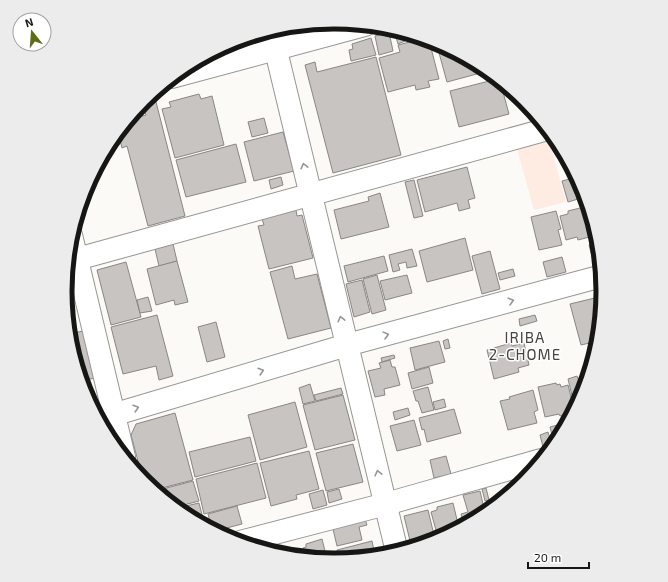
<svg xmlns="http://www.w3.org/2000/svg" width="668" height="582" font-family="'Exo 2',sans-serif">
  <rect width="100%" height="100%" fill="#fbfaf6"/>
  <polygon fill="#feece2" points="549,140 566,202 534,210 517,149"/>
  <g fill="#c8c4c1" stroke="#8a8684">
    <polygon points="307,25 307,28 293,31 292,26"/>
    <polygon points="394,30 403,32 405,41 398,44"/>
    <polygon points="389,32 393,51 379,55 375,36"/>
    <polygon points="413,35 431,41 423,43 422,38 415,40"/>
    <polygon points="371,38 376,55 351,61 349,50 353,49 352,44"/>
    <polygon points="421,39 423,46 430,44 439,79 428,81 430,87 416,90 415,85 388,92 379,58 400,52 398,45"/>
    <polygon points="436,42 484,67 488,71 447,82"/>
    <polygon points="376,57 401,155 333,173 305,65 315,62 317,72"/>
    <polygon points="497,79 500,81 509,114 459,127 450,91"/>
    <polygon points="199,94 201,99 212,96 224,145 175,158 162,109 171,107 169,102"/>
    <polygon points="155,98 185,216 148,226 127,146 122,148 118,132 128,120 146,115 142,102 144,101"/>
    <polygon points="264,118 268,133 252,137 248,122"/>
    <polygon points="283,132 294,171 254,181 244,142"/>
    <polygon points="236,144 246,182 186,197 176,160"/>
    <polygon points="467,167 475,198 468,200 470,208 459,211 457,203 425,212 417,180"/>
    <polygon points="281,177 283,185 271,189 269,180"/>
    <polygon points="577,177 583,188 585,197 568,202 562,181"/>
    <polygon points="414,180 423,216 414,218 405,182"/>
    <polygon points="380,193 389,227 341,239 334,210 369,201 368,197"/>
    <polygon points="588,206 597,235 578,240 577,237 566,240 560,216 568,214 568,211"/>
    <polygon points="296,210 297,216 302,215 313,258 269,269 258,226 264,225 262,219"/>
    <polygon points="556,211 561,229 558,230 562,245 539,250 531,217"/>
    <polygon points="465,238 473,270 427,282 419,251"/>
    <polygon points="598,242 600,262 594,264 589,245"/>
    <polygon points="173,244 177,261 159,266 155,249"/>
    <polygon points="412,249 417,266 407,268 406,262 398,264 400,270 393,272 389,255"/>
    <polygon points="490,251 500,289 482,294 472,256"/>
    <polygon points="384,256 388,271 348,282 344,266"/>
    <polygon points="562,257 566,272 547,277 543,262"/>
    <polygon points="177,261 188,302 175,305 174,300 156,305 147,269"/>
    <polygon points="126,262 141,317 111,325 97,270"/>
    <polygon points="292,266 295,279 317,274 331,328 288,339 270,272"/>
    <polygon points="513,269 515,276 500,280 498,273"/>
    <polygon points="377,275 386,310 372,314 363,279"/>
    <polygon points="407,275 412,293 385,300 380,281"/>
    <polygon points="362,280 370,312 354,317 346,284"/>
    <polygon points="603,296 598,341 581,345 570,304"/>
    <polygon points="148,297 152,311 140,313 137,300"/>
    <polygon points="157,315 173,376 159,380 156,366 123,374 111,327"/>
    <polygon points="535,315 537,321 520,326 519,319"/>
    <polygon points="216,322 225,357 207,362 198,327"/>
    <polygon points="83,331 95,378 82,381 70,343 69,334"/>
    <polygon points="448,339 450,348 445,349 443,341"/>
    <polygon points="439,341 445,362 415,370 410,348"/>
    <polygon points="511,343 512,346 524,343 529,365 518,368 519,372 494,379 487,350"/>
    <polygon points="394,355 395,358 382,362 381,358"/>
    <polygon points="390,360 392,367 395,367 400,385 384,389 385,395 375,397 368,371 381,368 379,363"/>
    <polygon points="429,367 433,383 412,389 408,373"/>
    <polygon points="577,376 578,379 584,377 586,384 582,394 575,408 568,379"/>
    <polygon points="556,383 557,385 560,384 561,387 568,385 574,409 572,413 560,416 559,414 545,417 538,387"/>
    <polygon points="310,384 315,401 303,404 299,388"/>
    <polygon points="428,387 434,410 422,413 418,401 416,401 413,391"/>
    <polygon points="341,388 343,394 316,401 314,395"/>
    <polygon points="533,390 538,410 534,412 537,423 508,430 500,401 510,399 509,397"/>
    <polygon points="343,395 355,440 315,450 303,405"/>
    <polygon points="444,399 446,407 435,410 433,402"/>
    <polygon points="295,402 307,447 260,460 248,415"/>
    <polygon points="408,408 410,415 395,420 393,412"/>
    <polygon points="454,409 461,433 427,442 424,429 422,430 419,418"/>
    <polygon points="175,413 193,480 154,490 143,480 131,435 136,424"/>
    <polygon points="414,420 421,445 397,451 390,426"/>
    <polygon points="565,423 566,425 558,441 554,443 550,427"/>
    <polygon points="548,432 552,445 543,447 540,435"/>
    <polygon points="250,437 256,461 195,477 189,452"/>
    <polygon points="353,444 363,482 326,491 316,453"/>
    <polygon points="309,451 319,489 296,495 297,499 271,506 260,463"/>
    <polygon points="446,456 451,474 434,478 430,460"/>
    <polygon points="257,463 266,498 204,514 196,479"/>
    <polygon points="193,481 199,501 176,507 155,491"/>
    <polygon points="520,485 511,492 509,487"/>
    <polygon points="486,488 489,500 485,501 482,489"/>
    <polygon points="339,489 342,499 329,503 327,492"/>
    <polygon points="323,490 327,505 313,509 309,494"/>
    <polygon points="480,491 485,513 464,525 461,514 468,512 463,495"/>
    <polygon points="508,494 497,504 495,498"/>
    <polygon points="199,503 205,526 184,515 177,508"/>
    <polygon points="453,503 459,528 437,534 431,512 437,510 437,507"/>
    <polygon points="237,506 242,524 215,531 212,529 208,514"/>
    <polygon points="428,510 434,535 426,537 427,541 411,545 404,516"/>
    <polygon points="364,516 367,525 359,527 362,540 337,546 332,525"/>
    <polygon points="322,539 327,559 305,557 303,548 306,547 306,544"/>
    <polygon points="372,541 374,551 367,553 368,557 340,559 337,550"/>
    <polygon points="289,551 290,553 293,553 294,556 277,554"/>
  </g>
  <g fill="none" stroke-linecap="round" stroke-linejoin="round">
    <defs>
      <g id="street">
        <polyline points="271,30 397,552"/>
        <polyline points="172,77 365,25"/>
        <polyline points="71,235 124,457"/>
        <polyline points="77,259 548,129"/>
        <polyline points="99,419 347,345 602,276"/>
        <polyline points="240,542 386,504 541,460"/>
      </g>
    </defs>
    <use href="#street" stroke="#979692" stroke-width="24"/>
    <use href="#street" stroke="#fff" stroke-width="22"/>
  </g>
  <defs><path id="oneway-chevron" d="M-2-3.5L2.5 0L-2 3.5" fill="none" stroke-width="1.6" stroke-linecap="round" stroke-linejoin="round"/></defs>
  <g stroke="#969695">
    <use href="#oneway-chevron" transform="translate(304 166) rotate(-104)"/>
    <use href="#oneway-chevron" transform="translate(511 301) rotate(-15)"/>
    <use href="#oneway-chevron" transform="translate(341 319) rotate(-104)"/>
    <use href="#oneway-chevron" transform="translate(386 335) rotate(-15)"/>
    <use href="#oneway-chevron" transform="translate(261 371) rotate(-17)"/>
    <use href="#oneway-chevron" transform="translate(136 408) rotate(-17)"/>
    <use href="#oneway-chevron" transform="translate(378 473) rotate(-104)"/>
  </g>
  <g text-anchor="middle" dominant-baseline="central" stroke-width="3" stroke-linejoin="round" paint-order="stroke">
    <g font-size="15" letter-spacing="1" fill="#454441" stroke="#fff">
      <text x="525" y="337">IRIBA<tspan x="525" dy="17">2-CHOME</tspan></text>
    </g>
  </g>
  <path d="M0 0H668V582H0ZM72 291a262 262 0 1 1 524 0a262 262 0 1 1-524 0Z" fill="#ececec" fill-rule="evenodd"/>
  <path fill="none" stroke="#161614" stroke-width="5" d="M72 291a262 262 0 1 1 524 0a262 262 0 1 1-524 0Z"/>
  <g transform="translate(32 32) rotate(343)"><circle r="19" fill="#ffffff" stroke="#a2a2a1"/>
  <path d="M0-3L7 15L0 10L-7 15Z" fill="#5f6c15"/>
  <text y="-6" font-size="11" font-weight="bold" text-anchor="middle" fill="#161614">N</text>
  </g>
  <path d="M528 562v6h61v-6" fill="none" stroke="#161614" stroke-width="2"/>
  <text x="534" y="562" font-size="12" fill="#161614" stroke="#ffffff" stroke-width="3" paint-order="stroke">20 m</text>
</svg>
